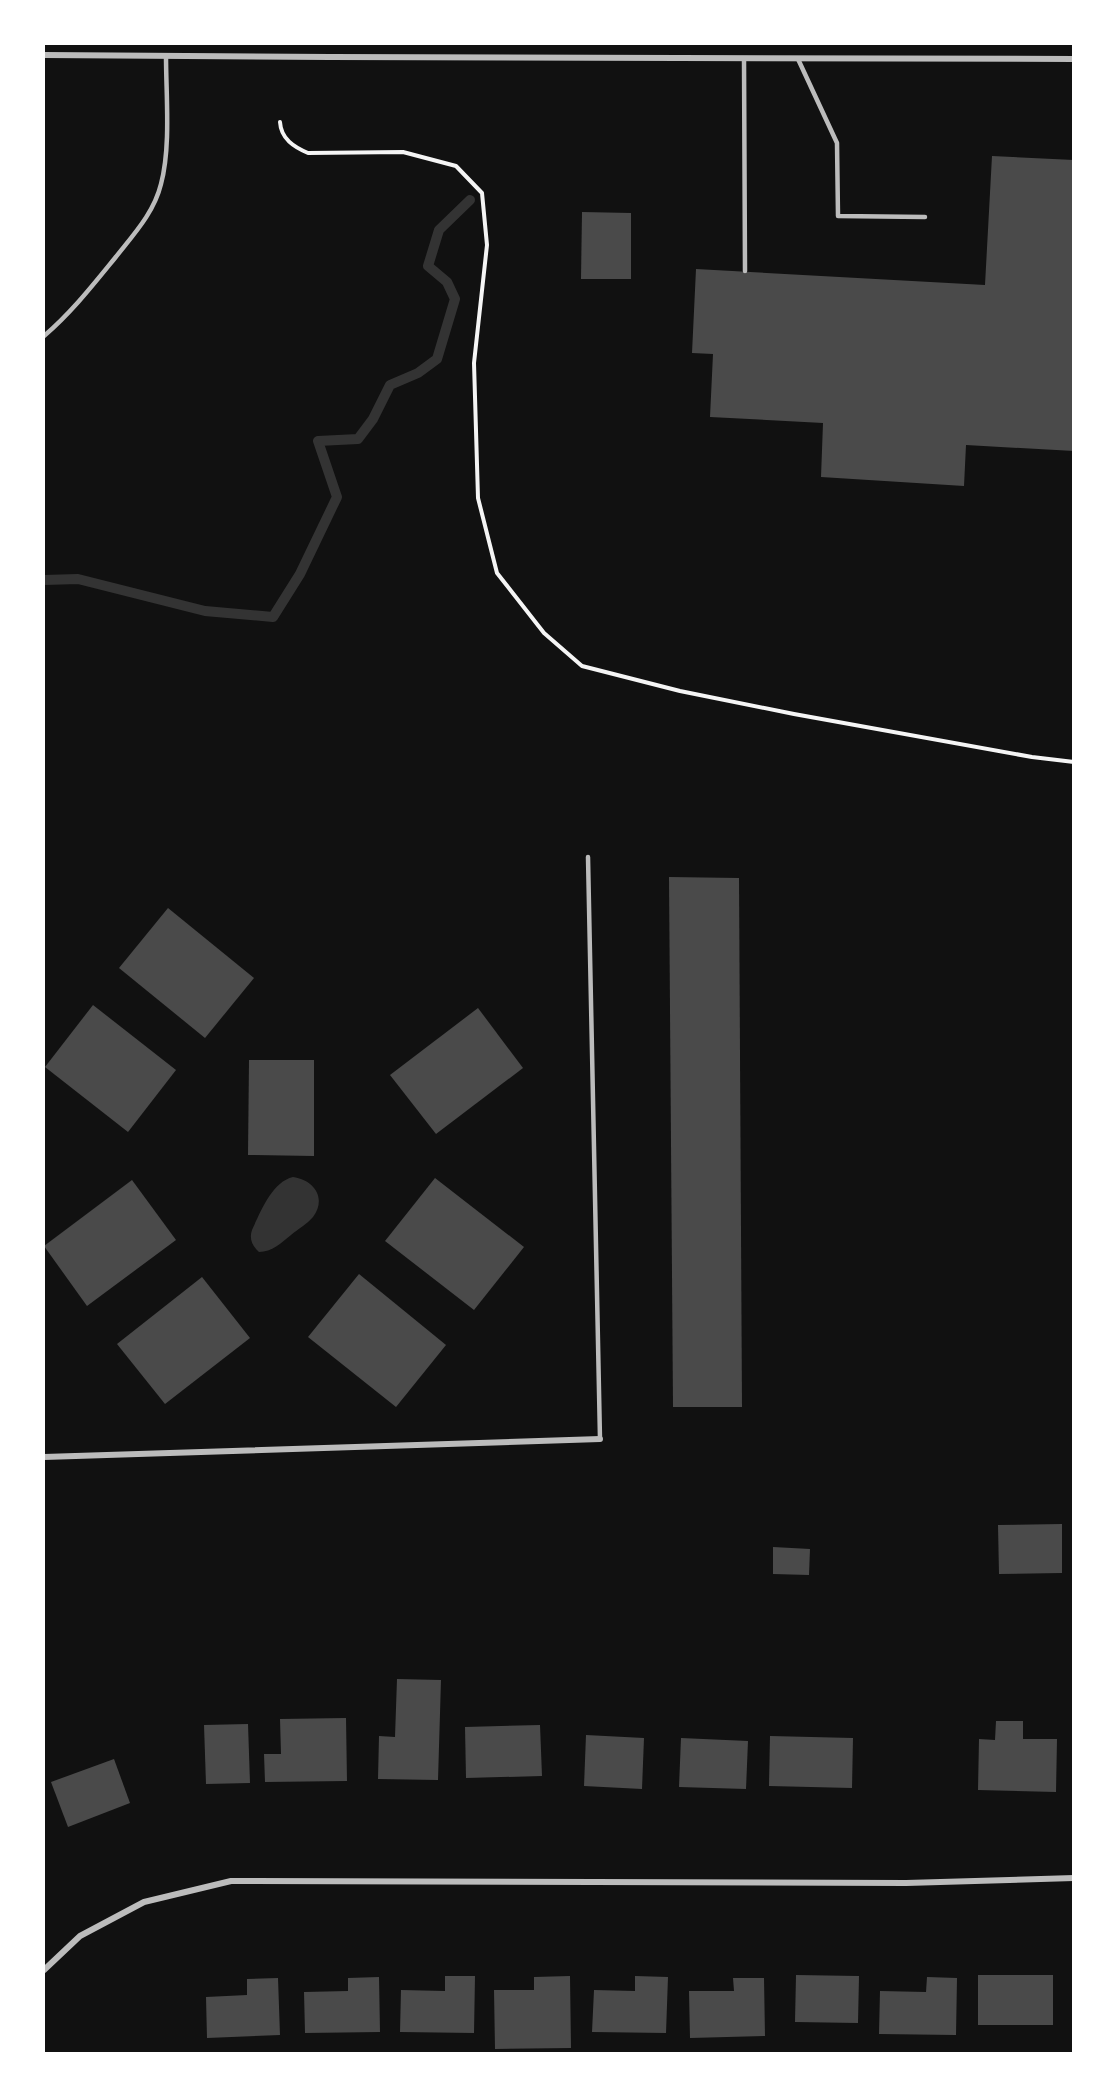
<svg xmlns="http://www.w3.org/2000/svg" width="1117" height="2097" font-family="'Asap Condensed',sans-serif">
  <rect width="100%" height="100%" fill="#111"/>
  <path fill="#333" d="M 293,1177 C 314,1180 327,1198 313,1217 C 307,1224 298,1229 291,1235 C 281,1243 272,1252 259,1252 C 252,1246 249,1238 252,1230 C 261,1211 272,1182 293,1177 Z"/>
  <g fill="none" stroke-linecap="round" stroke-linejoin="round">
    <polyline stroke="#333" stroke-width="10" points="44,580 78,579 205,611 273,617 300,574 337,497 318,441 358,439 373,419 390,385 418,373 437,359 455,299 447,282 428,266 439,230 470,200"/>
  </g>
  <g fill="#4a4a4a">
    <polygon points="992,156 1074,160 1074,451 966,445 964,486 821,477 823,423 710,417 713,354 692,353 696,269 985,285"/>
    <polygon points="582,212 631,213 631,279 581,279"/>
    <polygon points="669,877 739,878 742,1407 673,1407"/>
    <polygon points="168,908 254,978 205,1038 119,968"/>
    <polygon points="93,1005 176,1070 128,1132 45,1067"/>
    <polygon points="478,1008 523,1068 436,1134 390,1075"/>
    <polygon points="249,1060 314,1060 314,1156 248,1155"/>
    <polygon points="435,1178 524,1247 474,1310 385,1241"/>
    <polygon points="132,1180 176,1240 87,1306 44,1246"/>
    <polygon points="359,1274 446,1345 396,1407 308,1337"/>
    <polygon points="202,1277 250,1338 165,1404 117,1344"/>
    <polygon points="1062,1524 1062,1573 999,1574 998,1525"/>
    <polygon points="773,1547 810,1549 809,1575 773,1574"/>
    <polygon points="397,1679 441,1680 438,1780 378,1779 379,1736 395,1737"/>
    <polygon points="346,1718 347,1781 265,1782 264,1754 281,1754 280,1719"/>
    <polygon points="996,1721 1023,1721 1023,1739 1057,1739 1056,1792 978,1790 979,1739 995,1740"/>
    <polygon points="248,1724 250,1783 206,1784 204,1725"/>
    <polygon points="540,1725 542,1776 466,1778 465,1727"/>
    <polygon points="586,1735 644,1738 642,1789 584,1786"/>
    <polygon points="770,1736 853,1738 852,1788 769,1786"/>
    <polygon points="681,1738 748,1741 746,1789 679,1787"/>
    <polygon points="114,1759 130,1803 68,1827 51,1782"/>
    <polygon points="796,1975 859,1976 858,2023 795,2022"/>
    <rect x="978" y="1975" width="75" height="50"/>
    <polygon points="445,1976 475,1976 474,2033 400,2032 401,1990 445,1991"/>
    <polygon points="570,1976 571,2048 495,2049 494,1990 534,1990 534,1977"/>
    <polygon points="635,1976 668,1977 666,2033 592,2032 594,1990 635,1991"/>
    <polygon points="379,1977 380,2032 305,2033 304,1992 348,1991 348,1978"/>
    <polygon points="927,1977 957,1978 956,2035 879,2034 880,1991 926,1992"/>
    <polygon points="278,1978 280,2035 207,2038 206,1997 247,1995 247,1979"/>
    <polygon points="733,1978 764,1978 765,2036 690,2038 689,1991 734,1991"/>
  </g>
  <g fill="none" stroke-linecap="round" stroke-linejoin="round">
    <path stroke="#f5f5f5" stroke-width="4" d="M 280,122 C 281,139 294,147 308,153 L 403,152 L 456,166 L 482,193 L 487,245 L 474,363 L 478,498 L 497,573 L 544,633 L 582,666 L 680,691 L 794,714 L 1032,757 L 1074,762"/>
    <g stroke="#bcbcbc" stroke-width="4.5">
      <polyline points="744,59 745,271"/>
      <polyline points="798,59 837,143 838,216 925,217"/>
      <path d="M 44,336 C 71,313 93,285 115,258 C 133,235 154,213 161,184 C 171,147 166,95 166,56"/>
      <polyline points="588,857 600,1439"/>
    </g>
    <g stroke="#bcbcbc" stroke-width="6">
      <polyline points="44,55 330,57 1074,59"/>
      <polyline points="44,1457 600,1439"/>
      <polyline points="44,1970 80,1936 144,1902 231,1881 906,1883 1074,1878"/>
    </g>
  </g>
  <rect width="1117" height="2097" fill="none" stroke="#ffffff" stroke-width="90"/>
</svg>
